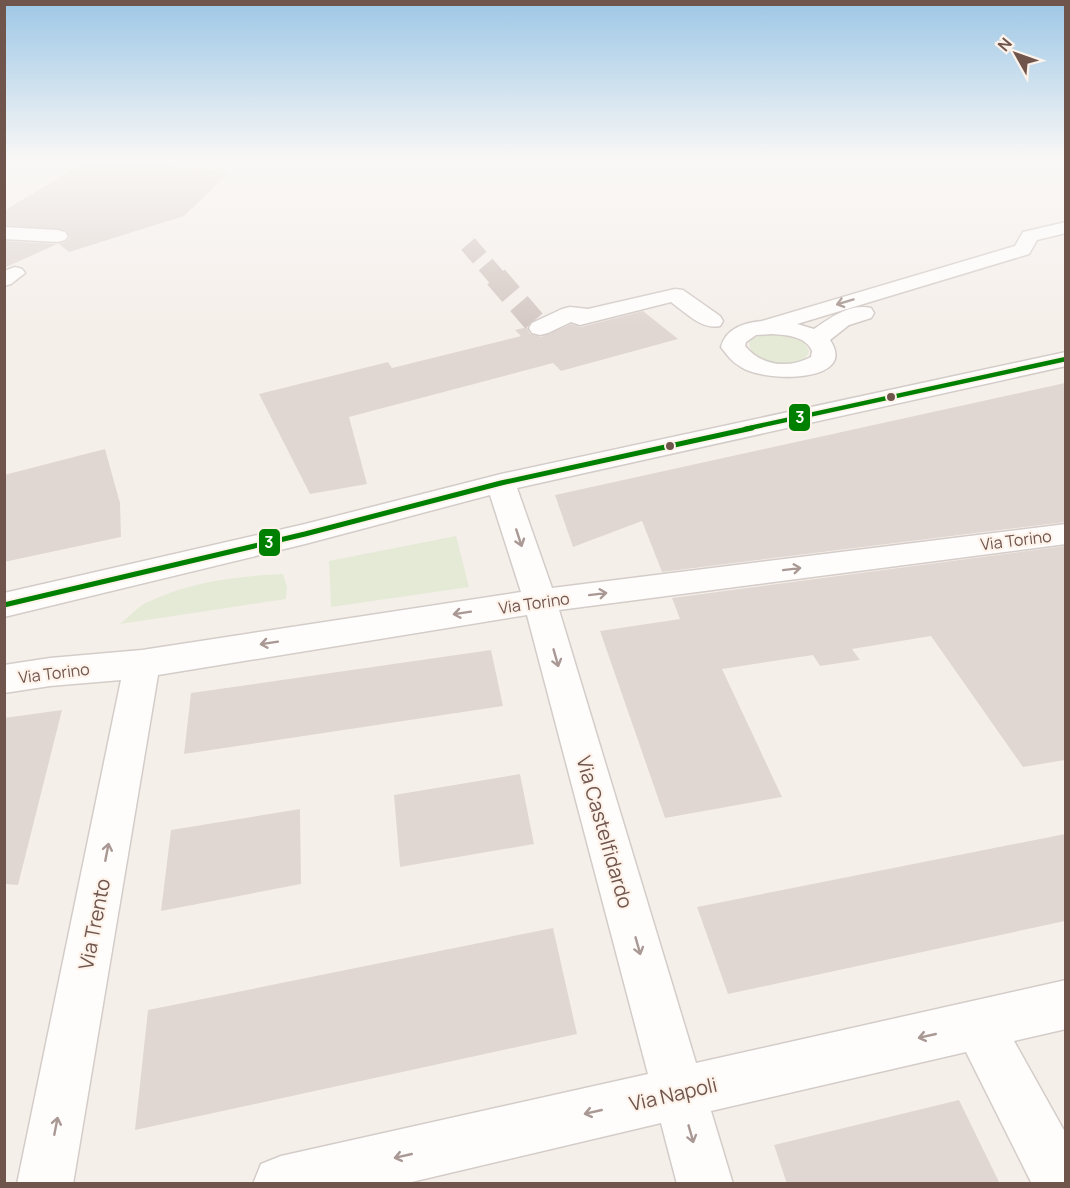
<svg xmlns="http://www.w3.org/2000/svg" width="1070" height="1188" font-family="Manrope,sans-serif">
  <rect width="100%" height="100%" fill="#f5efea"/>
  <g fill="#e4ead6">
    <path d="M 769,334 C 783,335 805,335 809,352 C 800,373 764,363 751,352 L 749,342 L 753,338 Z"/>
    <polygon points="456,536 469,587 331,607 329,561"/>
    <path d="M 283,574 L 287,587 L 286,599 L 120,624 C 128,618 136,608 146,603 C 188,582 236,576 283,574 Z"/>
  </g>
  <g fill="#e1d7d2">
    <polygon points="88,160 116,160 230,172 184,216 69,252 59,244 66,242 70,237 66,230 4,225 4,211"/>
    <polygon points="4,241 57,244 4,268"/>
    <polygon points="643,311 678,339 561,371 553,363 349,417 367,484 310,494 259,394 388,362 392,368 521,336 515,330 527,327 530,334 541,337 571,324 581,327"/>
    <polygon points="1065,383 1065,522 662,572 642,521 573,547 555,495"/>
    <polygon points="105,449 120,503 121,537 4,562 4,475"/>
    <polygon points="1065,546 1065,760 1023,767 931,636 852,649 860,660 820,666 813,655 722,669 782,797 665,818 600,631 680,619 672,598"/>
    <polygon points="491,650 503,706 184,754 191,693"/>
    <polygon points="62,710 18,885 4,884 4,718"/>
    <polygon points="520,774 534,844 400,867 394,795"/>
    <polygon points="300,809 301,884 161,911 171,830"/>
    <polygon points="1065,834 1065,921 728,994 697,907"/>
    <polygon points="553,928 577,1034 135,1130 148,1010"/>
    <polygon points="959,1100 1000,1184 787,1184 774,1145"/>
  </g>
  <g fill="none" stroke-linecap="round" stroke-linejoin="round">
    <polyline stroke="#d4c8c3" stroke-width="18" stroke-dasharray="18 9" stroke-linecap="butt" points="468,244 498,279"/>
    <polyline stroke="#d4c8c3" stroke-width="23" stroke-dasharray="23 12" stroke-linecap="butt" points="496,277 540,328"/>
    <defs>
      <g id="minor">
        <path d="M 1066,222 L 1066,233 L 1037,240 L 1029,254 L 797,324 L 814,329 C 830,318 850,303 871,308 L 874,313 L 871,318 L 849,325 L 830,340 C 859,383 765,383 741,367 C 732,362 727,355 721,347 C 726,328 744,323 762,321 L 1015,246 L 1023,232 ZM 772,334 C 786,335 806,336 812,351 L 811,357 C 789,369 761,366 745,346 L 746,342 L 756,335 Z"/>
        <polygon points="4,227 58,230 65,232 68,236 65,240 58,242 4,239"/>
        <polygon points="15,267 22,269 25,273 11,284 4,286 4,271"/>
        <path d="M 675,289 L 683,290 L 720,316 L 723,321 L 720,326 C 702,330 686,313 671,302 L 580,325 L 571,322 L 548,333 L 540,335 L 532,333 L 529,328 L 532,323 L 562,309 L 570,307 L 588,309 Z"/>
        <polygon points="1066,352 1066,366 517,488 552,588 1066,524 1066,544 559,610 696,1063 1066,980 1066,1029 1014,1041 1066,1134 1066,1184 1032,1184 966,1052 711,1111 733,1184 677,1184 661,1123 403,1184 253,1184 261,1164 281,1156 648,1074 527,615 158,675 73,1184 17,1184 121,680 50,686 4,693 4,665 50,658 142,650 521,592 490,495 305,544 4,617 4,593 305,524 501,474"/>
      </g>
    </defs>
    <use href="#minor" stroke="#d4ccc8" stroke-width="3"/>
    <use href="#minor" fill="#fefdfc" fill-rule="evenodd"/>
    <defs>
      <polyline id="bus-1-far1" points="745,429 1066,359"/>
      <polyline id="bus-1" points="4,605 305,534 501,483 752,428"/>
    </defs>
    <use href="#bus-1-far1" stroke="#fdf3ea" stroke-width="8"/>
    <use href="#bus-1" stroke="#fdf3ea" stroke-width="9"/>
    <use href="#bus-1-far1" stroke="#008000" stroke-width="4.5"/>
    <use href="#bus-1" stroke="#008000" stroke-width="5"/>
  </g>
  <defs><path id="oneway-shaft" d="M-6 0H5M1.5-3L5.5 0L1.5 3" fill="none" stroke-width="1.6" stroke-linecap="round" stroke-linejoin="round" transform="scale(1.5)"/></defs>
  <g stroke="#a99893">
    <use href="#oneway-shaft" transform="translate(845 302) rotate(163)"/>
    <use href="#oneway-shaft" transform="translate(519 538) rotate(72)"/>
    <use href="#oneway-shaft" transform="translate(792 569) rotate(-7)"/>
    <use href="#oneway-shaft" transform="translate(598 594) rotate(-7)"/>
    <use href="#oneway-shaft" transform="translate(462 613) rotate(171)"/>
    <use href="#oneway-shaft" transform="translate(269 643) rotate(171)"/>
    <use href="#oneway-shaft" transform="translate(556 658) rotate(74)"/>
    <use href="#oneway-shaft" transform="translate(107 852) rotate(-79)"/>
    <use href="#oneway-shaft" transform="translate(638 946) rotate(74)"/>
    <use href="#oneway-shaft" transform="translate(927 1036) rotate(167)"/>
    <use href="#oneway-shaft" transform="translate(593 1112) rotate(167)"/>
    <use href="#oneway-shaft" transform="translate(56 1126) rotate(-79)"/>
    <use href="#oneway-shaft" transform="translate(691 1134) rotate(74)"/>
    <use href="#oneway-shaft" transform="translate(403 1156) rotate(167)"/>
  </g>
  <linearGradient id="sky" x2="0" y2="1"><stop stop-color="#9dc7e6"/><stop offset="0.49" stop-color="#faf8f6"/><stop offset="1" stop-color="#faf8f6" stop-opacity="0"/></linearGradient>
  <rect width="1070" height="327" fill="url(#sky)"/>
  <g fill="#70554d" stroke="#fdf3ea" stroke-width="2">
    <circle cx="891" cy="397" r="5"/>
    <circle cx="670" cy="446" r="5"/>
  </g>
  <g text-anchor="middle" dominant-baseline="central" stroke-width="4.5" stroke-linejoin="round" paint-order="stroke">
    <g font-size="16" fill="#70554d" stroke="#fdf3ea">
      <text transform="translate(1016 540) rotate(-7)">Via Torino</text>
      <text transform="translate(534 603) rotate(-8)">Via Torino</text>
      <text transform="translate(54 673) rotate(-7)">Via Torino</text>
    </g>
    <g font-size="20" fill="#70554d" stroke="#fdf3ea">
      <text transform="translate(605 832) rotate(74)">Via Castelfidardo</text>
      <text transform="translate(94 924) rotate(-79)">Via Trento</text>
      <text transform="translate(673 1094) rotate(-13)">Via Napoli</text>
    </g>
  </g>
  <g stroke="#fdf3ea" stroke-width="2">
    <rect x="788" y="403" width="23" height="29" rx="6" fill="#008000"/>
    <rect x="258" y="528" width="23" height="29" rx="6" fill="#008000"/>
  </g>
  <g font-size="16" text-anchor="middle" font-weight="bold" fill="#fff">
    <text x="800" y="423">3</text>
    <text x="269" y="548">3</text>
  </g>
  <rect width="1070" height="1188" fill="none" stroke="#70554d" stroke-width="12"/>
  <g transform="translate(1016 54) rotate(310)" stroke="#fdf3ea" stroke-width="4.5" paint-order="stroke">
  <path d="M0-4.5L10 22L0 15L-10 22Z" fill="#70554d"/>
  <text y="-9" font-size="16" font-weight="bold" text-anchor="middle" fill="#70554d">N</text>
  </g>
</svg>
